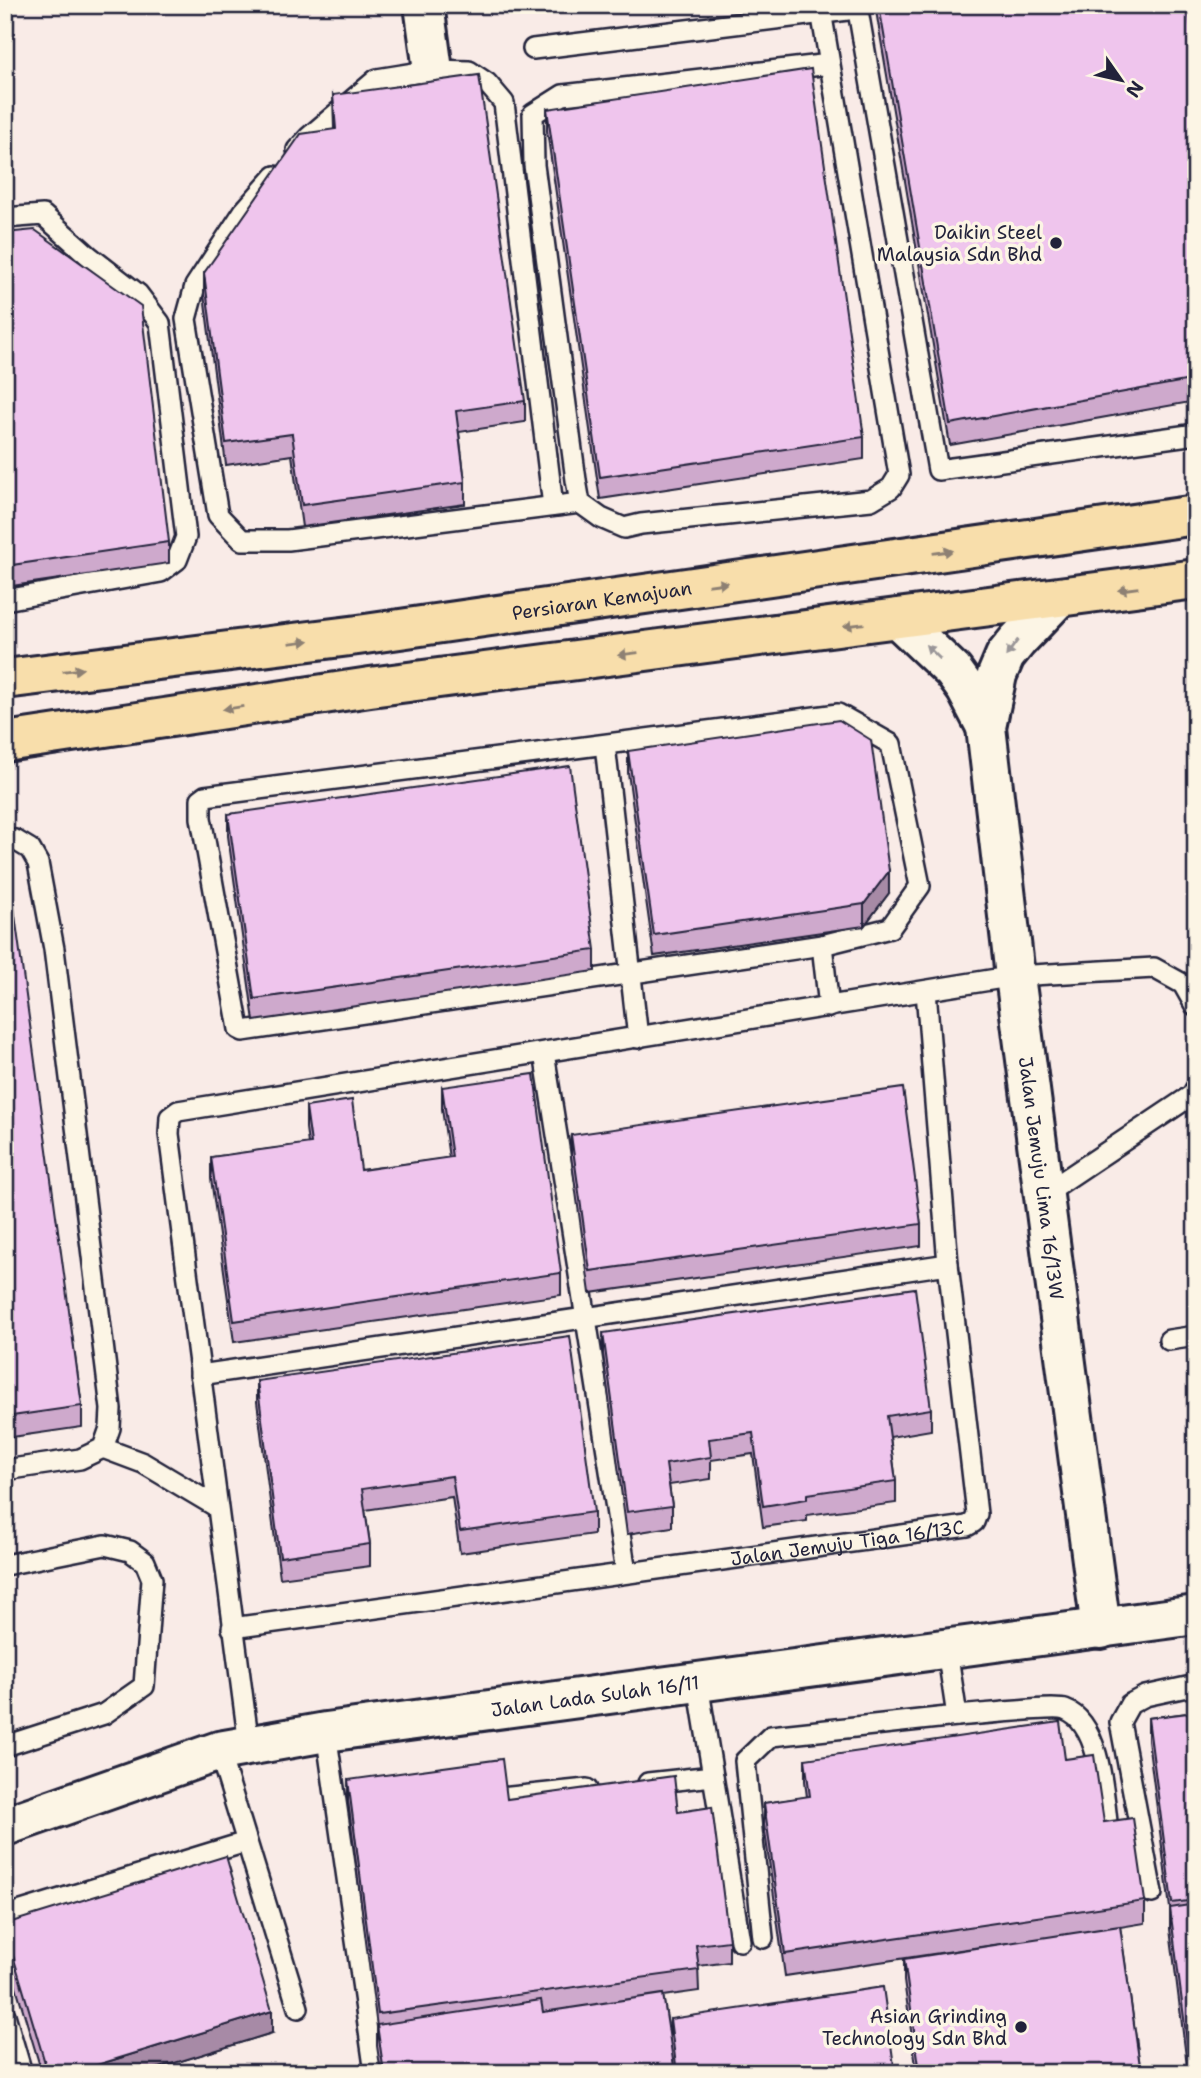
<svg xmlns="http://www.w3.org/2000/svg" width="1201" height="2078" font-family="'Shantell Sans',sans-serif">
  <rect width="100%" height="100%" fill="#f9ebe7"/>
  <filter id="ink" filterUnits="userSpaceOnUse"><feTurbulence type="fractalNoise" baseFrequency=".0143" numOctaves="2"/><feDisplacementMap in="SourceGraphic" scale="14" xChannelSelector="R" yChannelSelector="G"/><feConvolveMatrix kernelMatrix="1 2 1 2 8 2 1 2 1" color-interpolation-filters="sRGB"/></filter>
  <g filter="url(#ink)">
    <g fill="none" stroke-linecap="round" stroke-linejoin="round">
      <defs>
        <g id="lane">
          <polyline points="820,5 899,475 891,488 871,500 641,524 624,528 601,518 580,503 576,480 534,165 533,114 563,95 830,64"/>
          <polyline points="857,5 938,470 1196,434"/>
          <polyline points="533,49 856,9"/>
          <polyline points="297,150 309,137 377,79 433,70 469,71 487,83 504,103 553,506"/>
          <polyline points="275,176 244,211 195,286 186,319 218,515 242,540 288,540 580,503"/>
          <polyline points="5,218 43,215 89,256 138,294 160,323 186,537 177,560 161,572 5,600"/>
          <polygon points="838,714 891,744 920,886 890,928 822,945 243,1031 239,1029 201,818 201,799 205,796"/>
          <polyline points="605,745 638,1038"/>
          <polyline points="5,838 15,840 30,849 38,863 54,949 111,1409 110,1428 103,1448 80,1459 5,1470"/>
          <polyline points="822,945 829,1007"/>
          <polyline points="544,1053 626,1572"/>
          <polyline points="1044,1194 1192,1095 1196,1088"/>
          <polyline points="1169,1340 1196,1336"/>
          <polyline points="200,1375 948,1264"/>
          <polyline points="103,1448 143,1463 217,1507"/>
          <polyline points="5,1565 105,1545 130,1551 145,1562 152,1579 144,1686 104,1714 5,1746"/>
          <path id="s1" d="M 232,1628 L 967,1526 L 974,1522 L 977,1514 L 948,1264 L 926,991"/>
          <polyline points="698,1684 740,1941"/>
          <path d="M 957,1716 C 974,1715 1054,1706 1065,1710 C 1101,1723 1104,1798 1108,1831"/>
          <polyline points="326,1732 375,2073"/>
          <polyline points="249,1745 169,1134 170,1117 178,1111 1015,976 1154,968 1183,984 1196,1007"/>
          <polyline points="219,1751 298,2008"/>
          <polyline points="648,1783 713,1776"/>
          <polyline points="481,1800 587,1789"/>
          <polyline points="1152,1893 1120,1722 1130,1704 1145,1696 1196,1685"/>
          <polyline points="5,1916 246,1842"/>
          <polyline points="763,1938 745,1761 771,1736 957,1716 947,1650"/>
          <polyline points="5,2015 22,2073"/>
        </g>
        <g id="street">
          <polyline points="424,5 433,70"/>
          <path id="s2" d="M 1058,598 L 1018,640 L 1005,656 L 997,675 L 986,727 L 1015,976 L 1101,1629"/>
          <polyline points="899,620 953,671 966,689 986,727"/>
          <path id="s3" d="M 5,1826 L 219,1751 L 326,1732 L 1196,1615"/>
        </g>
        <g id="primary">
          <path id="s4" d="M 5,679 L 358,635 L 1196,515"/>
          <polyline points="5,742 370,687 1196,579"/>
        </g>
      </defs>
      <use href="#lane" stroke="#22223b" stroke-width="24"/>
      <use href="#street" stroke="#22223b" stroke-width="44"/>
      <use href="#primary" stroke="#22223b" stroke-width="44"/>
      <use href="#lane" stroke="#fcf5e5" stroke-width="19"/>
      <use href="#street" stroke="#fcf5e5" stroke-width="38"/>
      <use href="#primary" stroke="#f8deab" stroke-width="38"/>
    </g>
    <g fill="#cea9cc" stroke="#22223b" stroke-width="2">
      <polygon points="875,5 1188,5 1196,63 1196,401 950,445"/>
      <polygon points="333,95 525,401 525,422 459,432 465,482 465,504 302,527 292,455 226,465 204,295 204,273 334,129"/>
      <polygon points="547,109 864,437 864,459 600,499 547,131"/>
      <polygon points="5,233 169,542 169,563 5,587"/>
      <polygon points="628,751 889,893 864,926 654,956 628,773"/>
      <polygon points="228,814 595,950 595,971 254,1021 228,836"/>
      <polygon points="5,864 82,1406 82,1427 5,1438"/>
      <polygon points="442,1087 561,1273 561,1295 234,1342 211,1179 211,1157 308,1144 306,1128 306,1107 361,1170 449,1158 442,1109"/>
      <polygon points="571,1135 921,1224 921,1246 590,1293 571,1156"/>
      <polygon points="603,1333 931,1409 931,1430 890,1437 896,1481 896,1503 807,1515 807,1521 763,1527 753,1454 711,1460 711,1479 669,1485 672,1506 672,1527 627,1534 603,1354"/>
      <polygon points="257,1381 594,1512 594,1534 460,1553 452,1497 365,1510 370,1544 370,1566 280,1578 257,1402"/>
      <polygon points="1196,1712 1196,2073 1188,2073 1170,1929 1170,1908 1148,1740 1148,1718"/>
      <polygon points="805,1759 1065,1759 1104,1822 1145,1901 1145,1923 1120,1927 1141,2073 917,2073 904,1981 904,1959 1007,1943 785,1976 764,1825 764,1803 807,1797 805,1781"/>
      <polygon points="348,1780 507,1799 678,1812 729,1941 729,1962 698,1966 699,1991 663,1996 670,2037 670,2019 895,2073 381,2073 377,2046 377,2027 348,1801"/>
      <polygon points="5,1924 272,2033 142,2073 42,2073 5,1950"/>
    </g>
    <g fill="#a78aa6" stroke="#22223b" stroke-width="2">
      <polygon points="889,871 889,893 864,926 864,904"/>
      <polygon points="272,2011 272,2033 142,2073 71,2073"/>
    </g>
    <g fill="#efc5ed" stroke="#22223b" stroke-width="2">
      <polygon points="879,5 1188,5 1196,63 1196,379 950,424"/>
      <polygon points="811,69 864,437 600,477 547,109"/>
      <polygon points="479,75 525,401 456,411 465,482 302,505 292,434 226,443 204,273 301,134 336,129 333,95"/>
      <polygon points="35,230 141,306 169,542 5,566 5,233"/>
      <polygon points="839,720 871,740 889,871 864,904 654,935 628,751"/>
      <polygon points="570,766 595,950 254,999 228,814"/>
      <polygon points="5,864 8,864 82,1406 5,1417"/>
      <polygon points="534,1074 561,1273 234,1321 211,1157 311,1143 306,1107 352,1100 361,1170 452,1157 442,1087"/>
      <polygon points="903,1088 921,1224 590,1271 571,1135"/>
      <polygon points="915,1288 931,1409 887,1416 896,1481 807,1494 807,1499 763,1506 753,1433 709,1439 711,1457 666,1464 672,1506 627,1512 603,1333"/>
      <polygon points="570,1336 594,1512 460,1531 452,1476 362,1489 370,1544 280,1557 257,1381"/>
      <polygon points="1196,1712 1196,1900 1172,1903 1148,1718"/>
      <polygon points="1060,1722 1065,1759 1094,1755 1104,1822 1133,1818 1145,1901 785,1954 764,1803 810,1796 805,1759"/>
      <polygon points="502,1759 507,1799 674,1776 678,1812 712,1807 729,1941 696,1945 699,1970 378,2014 348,1780"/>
      <polygon points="226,1856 272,2011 71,2073 48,2073 5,1929 5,1924"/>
      <polygon points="1196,1904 1196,2073 1191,2073 1170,1908"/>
      <polygon points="1120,1926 1141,2073 920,2073 904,1959"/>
      <polygon points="883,1987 895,2073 677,2073 670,2019"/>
      <polygon points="663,1994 675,2073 384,2073 377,2025 541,2000 543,2012"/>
    </g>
    <defs><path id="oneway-solid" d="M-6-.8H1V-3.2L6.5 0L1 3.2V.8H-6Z" transform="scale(1.75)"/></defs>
    <g fill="#8d8073">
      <use href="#oneway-solid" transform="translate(943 552) rotate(-8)"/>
      <use href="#oneway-solid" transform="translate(718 584) rotate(-8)"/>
      <use href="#oneway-solid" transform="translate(1128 589) rotate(172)"/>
      <use href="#oneway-solid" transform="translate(854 625) rotate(173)"/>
      <use href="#oneway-solid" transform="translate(299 642) rotate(-7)"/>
      <use href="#oneway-solid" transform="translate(628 654) rotate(173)"/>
      <use href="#oneway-solid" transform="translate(73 670) rotate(-7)"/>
      <use href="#oneway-solid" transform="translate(233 708) rotate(171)"/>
    </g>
    <g fill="#9a9698">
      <use href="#oneway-solid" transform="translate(1012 648) rotate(126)"/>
      <use href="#oneway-solid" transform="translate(933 652) rotate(-136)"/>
    </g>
  </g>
  <g fill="#22223b" stroke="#fcf5e5" stroke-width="2.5">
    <circle cx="1056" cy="243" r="7"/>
    <circle cx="1021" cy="2027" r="7"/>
  </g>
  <g text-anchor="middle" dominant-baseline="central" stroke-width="7" stroke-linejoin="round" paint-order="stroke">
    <g font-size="19" fill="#22223b" stroke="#fcf5e5" text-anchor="end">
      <text x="1042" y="232">Daikin Steel<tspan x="1042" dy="22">Malaysia Sdn Bhd</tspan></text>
      <text x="1007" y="2016">Asian Grinding<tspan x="1007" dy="22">Technology Sdn Bhd</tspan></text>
    </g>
    <g font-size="19" fill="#22223b" stroke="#fcf5e5">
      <text stroke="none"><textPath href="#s4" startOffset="602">Persiaran Kemajuan</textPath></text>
      <text stroke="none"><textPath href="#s2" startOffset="607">Jalan Jemuju Lima 16/13W</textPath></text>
      <text stroke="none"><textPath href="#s1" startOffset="621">Jalan Jemuju Tiga 16/13C</textPath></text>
      <text stroke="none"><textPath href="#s3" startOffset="607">Jalan Lada Sulah 16/11</textPath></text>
    </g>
  </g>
  <rect width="1201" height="2078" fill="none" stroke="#fcf5e5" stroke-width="28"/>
  <rect x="14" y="14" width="1173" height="2050" fill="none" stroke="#22223b" stroke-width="2.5" filter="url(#ink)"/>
  <g transform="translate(1121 80) rotate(124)" stroke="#fcf5e5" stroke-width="5" paint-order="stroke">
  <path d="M0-5L12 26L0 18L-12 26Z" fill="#22223b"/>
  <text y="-10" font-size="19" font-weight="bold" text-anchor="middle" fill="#22223b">N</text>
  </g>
</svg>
